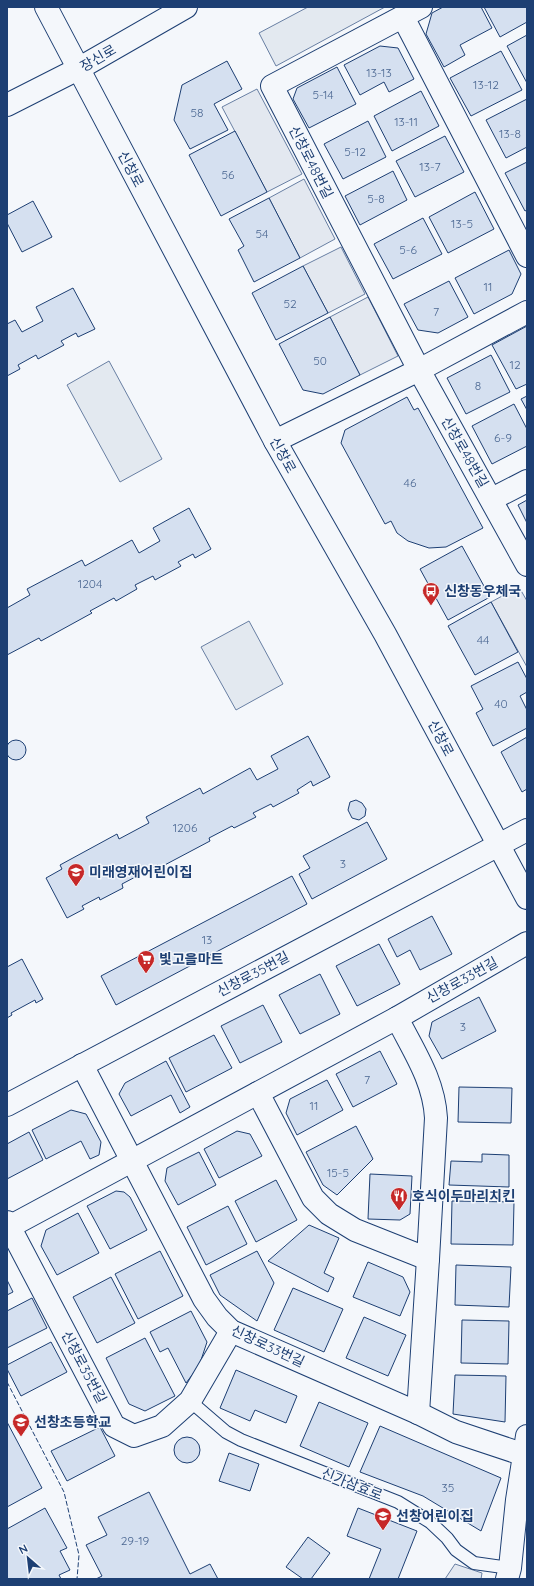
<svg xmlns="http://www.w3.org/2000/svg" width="534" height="1586" font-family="Quicksand,'Noto Sans KR',sans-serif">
  <rect width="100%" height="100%" fill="#f4f7fb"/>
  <g fill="#e3e9f0" stroke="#687fa3">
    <polygon points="308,7 385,7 276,66 259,33"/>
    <polygon points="109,361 162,459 120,482 67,385"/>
    <polygon points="249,621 283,684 236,710 201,647"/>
  </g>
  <g fill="#e3e8f0" stroke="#687fa3">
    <polygon points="257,89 302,174 267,192 222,107"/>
    <polygon points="304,179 335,239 300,258 269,198"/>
    <polygon points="341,247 365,294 328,313 303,266"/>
    <polygon points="368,297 398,356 360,375 330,317"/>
    <polygon points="519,587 527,601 527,667 491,602"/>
    <polygon points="455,1564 482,1573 481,1579 445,1579"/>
  </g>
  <g fill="#d5e0f0" stroke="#1d3f73">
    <polygon points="443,7 481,7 492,28 460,45 465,55 444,67 426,34 432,13"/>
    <polygon points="484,7 527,7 527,22 500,37"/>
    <polygon points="527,35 527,83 507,46"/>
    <polygon points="380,46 398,48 414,79 389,92 384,82 360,95 344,65"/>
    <polygon points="501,51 522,90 471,116 450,78"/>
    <polygon points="227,61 242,89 214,104 228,130 190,149 174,120 182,85"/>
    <polygon points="337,67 356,104 309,128 293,99 297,88"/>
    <polygon points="421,91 439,126 392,151 374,116"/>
    <polygon points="527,99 527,147 506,158 486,120"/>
    <polygon points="368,121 386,157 343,179 324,144"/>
    <polygon points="235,131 267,192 221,216 189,155"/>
    <polygon points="445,136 464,172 415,197 396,161"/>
    <polygon points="527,162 527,210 525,211 505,173"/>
    <polygon points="393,171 407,200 360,225 345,196"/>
    <polygon points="475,192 494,229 448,253 429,217"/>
    <polygon points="269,198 300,258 254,282 238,250 244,246 229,219"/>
    <polygon points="33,201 52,237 22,252 7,223 7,215"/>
    <polygon points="423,218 442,254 393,279 374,244"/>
    <polygon points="509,250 521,274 512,294 474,314 455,278"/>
    <polygon points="303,266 328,313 276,340 252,293"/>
    <polygon points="449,281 468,317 438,333 418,330 404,304"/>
    <polygon points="73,288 95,329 78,337 76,333 61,341 64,345 38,359 36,355 18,365 20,369 7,376 7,324 15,320 22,332 43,321 36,307"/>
    <polygon points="330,317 360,375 323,394 303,390 279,344"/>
    <polygon points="527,326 527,384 516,389 492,345"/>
    <polygon points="491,355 510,392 466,414 447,378"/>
    <polygon points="527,396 527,410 521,399"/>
    <polygon points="407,397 414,410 418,408 483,528 446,547 429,548 408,541 397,533 391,521 385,524 341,443 345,430"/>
    <polygon points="514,404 527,429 527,446 492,464 472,426"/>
    <polygon points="527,500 527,523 518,505"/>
    <polygon points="189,508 211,549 195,558 193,554 178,562 181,566 155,580 153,576 135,585 137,589 116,601 114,598 90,611 92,613 41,641 39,638 7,655 7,608 30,595 27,589 82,560 85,566 132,540 139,553 160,541 153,528"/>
    <polygon points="462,546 490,597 448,620 420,569"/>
    <polygon points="491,602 518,652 475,675 448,626"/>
    <polygon points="518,662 527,679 527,692 520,696 527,710 527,728 493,746 476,713 483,709 471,686"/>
    <polygon points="308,736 330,777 313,786 311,781 297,790 299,793 273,807 271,804 253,813 256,817 234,828 232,826 209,838 210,841 159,868 158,865 122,884 123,888 100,900 99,897 82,906 84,909 67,918 46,878 62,869 60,865 117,834 119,839 149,823 146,817 200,788 203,794 250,768 257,780 278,769 271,756"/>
    <polygon points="527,737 527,789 522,792 501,752"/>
    <circle cx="16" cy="750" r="10"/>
    <polygon points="356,800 362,803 366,809 365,816 359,820 352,818 348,810 350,802"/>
    <polygon points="367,822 387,859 312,899 299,874 310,868 303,856"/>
    <polygon points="292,876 307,904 116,1005 101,976"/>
    <polygon points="432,916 452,954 420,970 410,950 397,957 388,939"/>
    <polygon points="379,944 400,984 357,1006 336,966"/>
    <polygon points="22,959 43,999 36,1003 35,1000 11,1013 12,1015 7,1018 7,967"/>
    <polygon points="320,974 340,1014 300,1034 279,995"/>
    <polygon points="479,997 496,1031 442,1059 429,1036 432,1022"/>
    <polygon points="263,1005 282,1042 240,1063 221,1026"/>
    <polygon points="214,1035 232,1068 186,1092 169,1058"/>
    <polygon points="380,1051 397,1084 353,1107 336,1074"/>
    <polygon points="166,1061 190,1107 180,1113 171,1095 131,1116 119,1094 125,1083"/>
    <polygon points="327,1080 343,1110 297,1135 286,1113 290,1099"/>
    <polygon points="459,1087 512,1088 511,1123 458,1122"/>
    <polygon points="71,1110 86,1114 101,1142 99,1155 90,1159 81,1141 46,1159 32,1130"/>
    <polygon points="356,1126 373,1159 337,1195 323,1185 306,1152"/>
    <polygon points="237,1131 250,1134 262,1156 219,1178 204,1149"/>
    <polygon points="29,1132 43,1160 7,1179 7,1144"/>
    <polygon points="199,1152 216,1185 178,1205 165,1181 167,1168"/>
    <polygon points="482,1154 509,1155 509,1187 449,1185 451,1161 482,1162"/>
    <polygon points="370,1174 412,1176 410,1214 400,1220 368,1219"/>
    <polygon points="276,1180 297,1220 256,1242 235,1201"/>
    <polygon points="116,1191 124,1192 130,1197 147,1230 110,1249 87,1206"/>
    <polygon points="452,1201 514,1202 513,1245 451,1244"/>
    <polygon points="228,1206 247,1244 206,1265 187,1227"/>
    <polygon points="78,1213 99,1253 57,1275 41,1246 46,1230"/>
    <polygon points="309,1225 339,1238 324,1273 334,1278 328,1292 268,1261"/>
    <polygon points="160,1251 183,1296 138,1319 115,1274"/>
    <polygon points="257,1251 274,1283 257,1321 220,1295 210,1275"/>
    <polygon points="368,1262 403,1277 410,1292 400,1316 353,1297"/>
    <polygon points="456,1265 511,1267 509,1307 455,1305"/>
    <polygon points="111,1277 135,1323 97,1343 73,1297"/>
    <polygon points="7,1280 13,1292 7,1295"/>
    <polygon points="293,1288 343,1309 324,1352 274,1330"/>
    <polygon points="32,1298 47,1328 7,1348 7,1311"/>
    <polygon points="191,1311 207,1342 199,1366 186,1383 168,1348 160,1352 150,1332"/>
    <polygon points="364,1317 406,1335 388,1376 346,1358"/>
    <polygon points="462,1320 509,1321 508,1364 461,1363"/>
    <polygon points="145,1338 175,1396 145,1411 129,1404 106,1358"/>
    <polygon points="51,1342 67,1372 21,1396 7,1369 7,1365"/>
    <polygon points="236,1370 297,1396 286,1423 255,1410 250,1421 220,1408"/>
    <polygon points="455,1375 506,1376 505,1422 453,1414"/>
    <polygon points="319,1402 368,1423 349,1467 300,1446"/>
    <polygon points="7,1422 42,1488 7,1507"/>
    <polygon points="380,1426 501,1478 481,1531 423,1496 360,1472"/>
    <polygon points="100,1427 115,1456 67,1481 51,1451"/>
    <circle cx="187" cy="1450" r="13"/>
    <polygon points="229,1453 259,1464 250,1491 219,1481"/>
    <polygon points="149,1492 190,1574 210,1564 218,1579 96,1579 102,1576 86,1545 107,1535 98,1517"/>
    <polygon points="45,1508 67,1548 60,1551 70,1570 59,1575 61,1579 7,1579 7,1529"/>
    <polygon points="358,1508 417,1531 398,1579 369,1579 381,1549 347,1536"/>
    <polygon points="308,1537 330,1553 311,1579 303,1579 286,1567"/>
  </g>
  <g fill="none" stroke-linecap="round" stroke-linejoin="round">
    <defs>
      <polyline id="lane" points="190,1401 226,1432 241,1440 398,1502 430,1522 447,1538 456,1550 474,1563 510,1568"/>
      <g id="street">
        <polyline points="421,7 272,86 419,370 527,565"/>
        <polyline points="403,17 527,256"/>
        <polyline points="275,441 419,370 527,312"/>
        <polyline points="492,499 527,481"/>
        <path d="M 397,1018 C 413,1050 434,1080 436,1118 L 428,1259 L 418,1413"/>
        <polyline points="82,1065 204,1299 217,1317 231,1331 418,1413 456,1432 525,1455"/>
        <polyline points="258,1093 313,1198 329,1214 355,1230 428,1259"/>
        <polyline points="7,1105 527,830"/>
        <polyline points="7,1222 114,1426 134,1436 162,1426 190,1401 231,1331"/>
        <polyline points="9,1227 397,1018 527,943"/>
        <polyline points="507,1579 510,1568 517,1500 527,1436"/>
      </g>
      <g id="secondary">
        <polyline points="46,7 275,441 385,634 527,898"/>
        <polyline points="7,105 78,69 186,7"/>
      </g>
    </defs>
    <use href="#lane" stroke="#1d3f73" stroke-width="14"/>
    <use href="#street" stroke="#1d3f73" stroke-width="24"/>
    <use href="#secondary" stroke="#1d3f73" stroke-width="24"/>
    <use href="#lane" stroke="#f4f7fb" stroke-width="12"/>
    <use href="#street" stroke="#f4f7fb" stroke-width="22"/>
    <use href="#secondary" stroke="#f4f7fb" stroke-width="22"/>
    <polyline stroke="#1d3f73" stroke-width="1" stroke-dasharray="5 2" stroke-linecap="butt" points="7,1382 64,1492 79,1555 77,1579"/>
  </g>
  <defs>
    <symbol id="bus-pin" viewBox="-11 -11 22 30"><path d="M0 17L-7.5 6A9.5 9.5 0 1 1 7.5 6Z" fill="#c62828" stroke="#f4f7fb"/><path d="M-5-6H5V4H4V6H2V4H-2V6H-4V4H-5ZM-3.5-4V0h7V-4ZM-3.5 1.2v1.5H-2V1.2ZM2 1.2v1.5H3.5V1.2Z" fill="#fff"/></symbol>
    <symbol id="school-pin" viewBox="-11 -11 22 30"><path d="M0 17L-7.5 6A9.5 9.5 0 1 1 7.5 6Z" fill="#c62828" stroke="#f4f7fb"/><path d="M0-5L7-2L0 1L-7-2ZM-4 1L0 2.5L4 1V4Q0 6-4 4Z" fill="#fff"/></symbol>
    <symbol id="supermarket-pin" viewBox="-11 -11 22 30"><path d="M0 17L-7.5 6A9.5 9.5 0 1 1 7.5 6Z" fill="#c62828" stroke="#f4f7fb"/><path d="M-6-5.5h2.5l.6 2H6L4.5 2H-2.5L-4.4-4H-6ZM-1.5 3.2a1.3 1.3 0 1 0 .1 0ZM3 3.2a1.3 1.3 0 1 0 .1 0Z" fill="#fff"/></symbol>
    <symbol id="restaurant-pin" viewBox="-11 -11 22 30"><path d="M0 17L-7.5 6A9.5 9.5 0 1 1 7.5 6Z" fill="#c62828" stroke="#f4f7fb"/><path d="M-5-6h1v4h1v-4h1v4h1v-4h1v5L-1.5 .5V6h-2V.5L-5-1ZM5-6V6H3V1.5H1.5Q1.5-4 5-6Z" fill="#fff"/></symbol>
  </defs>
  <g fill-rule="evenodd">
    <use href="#bus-pin" x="421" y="581" width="20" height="27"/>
    <use href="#school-pin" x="66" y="862" width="20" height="27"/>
    <use href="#supermarket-pin" x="136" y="949" width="20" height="27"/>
    <use href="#restaurant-pin" x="389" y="1186" width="20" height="27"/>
    <use href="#school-pin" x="11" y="1412" width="20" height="27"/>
    <use href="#school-pin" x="373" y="1506" width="20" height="27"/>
  </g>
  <g text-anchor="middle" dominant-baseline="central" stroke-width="3" stroke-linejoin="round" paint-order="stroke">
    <g font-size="12" fill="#4b6792">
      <text x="379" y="72">13-13</text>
      <text x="486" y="84">13-12</text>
      <text x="323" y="94">5-14</text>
      <text x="197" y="112">58</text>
      <text x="406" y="121">13-11</text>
      <text x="510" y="133">13-8</text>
      <text x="355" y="151">5-12</text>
      <text x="430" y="166">13-7</text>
      <text x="228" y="174">56</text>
      <text x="376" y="198">5-8</text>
      <text x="462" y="223">13-5</text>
      <text x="262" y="233">54</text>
      <text x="408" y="249">5-6</text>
      <text x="488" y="286">11</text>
      <text x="290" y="303">52</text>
      <text x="436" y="311">7</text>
      <text x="320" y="360">50</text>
      <text x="515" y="364">12</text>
      <text x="478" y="385">8</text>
      <text x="503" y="437">6-9</text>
      <text x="410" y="482">46</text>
      <text x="90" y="583">1204</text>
      <text x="483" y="639">44</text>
      <text x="501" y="703">40</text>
      <text x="185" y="827">1206</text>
      <text x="343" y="863">3</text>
      <text x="207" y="939">13</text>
      <text x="463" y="1026">3</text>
      <text x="367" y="1079">7</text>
      <text x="314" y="1105">11</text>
      <text x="338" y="1172">15-5</text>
      <text x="448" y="1487">35</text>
      <text x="135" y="1540">29-19</text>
    </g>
    <g font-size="14" fill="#1d3f73" stroke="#f4f7fb">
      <text transform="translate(98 58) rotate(-30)">장신로</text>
      <text transform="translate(311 162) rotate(63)">신창로48번길</text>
      <text transform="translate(131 169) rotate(62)">신창로</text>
      <text transform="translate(465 452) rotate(60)">신창로48번길</text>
      <text transform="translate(283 455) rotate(61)">신창로</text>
      <text transform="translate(441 738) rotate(62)">신창로</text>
      <text transform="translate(253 974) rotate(-28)">신창로35번길</text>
      <text transform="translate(462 980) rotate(-29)">신창로33번길</text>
      <text transform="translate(268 1346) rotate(25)">신창로33번길</text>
      <text transform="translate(84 1367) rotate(62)">신창로35번길</text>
      <text transform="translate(352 1484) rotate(21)">신가삼효로</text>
    </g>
    <g font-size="14" font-weight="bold" fill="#1d3f73" stroke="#f4f7fb" text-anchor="start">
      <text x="444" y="591">신창동우체국</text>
      <text x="89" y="872">미래영재어린이집</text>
      <text x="159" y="959">빛고을마트</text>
      <text x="412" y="1196">호식이두마리치킨</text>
      <text x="34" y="1422">선창초등학교</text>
      <text x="396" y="1516">선창어린이집</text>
    </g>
  </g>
  <rect width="534" height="1586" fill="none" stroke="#1d3f73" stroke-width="16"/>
  <g transform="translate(28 1558) rotate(332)" stroke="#f4f7fb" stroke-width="3" paint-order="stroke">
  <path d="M0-3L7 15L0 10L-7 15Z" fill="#1d3f73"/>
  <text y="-6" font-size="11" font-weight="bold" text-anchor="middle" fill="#1d3f73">N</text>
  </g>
</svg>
